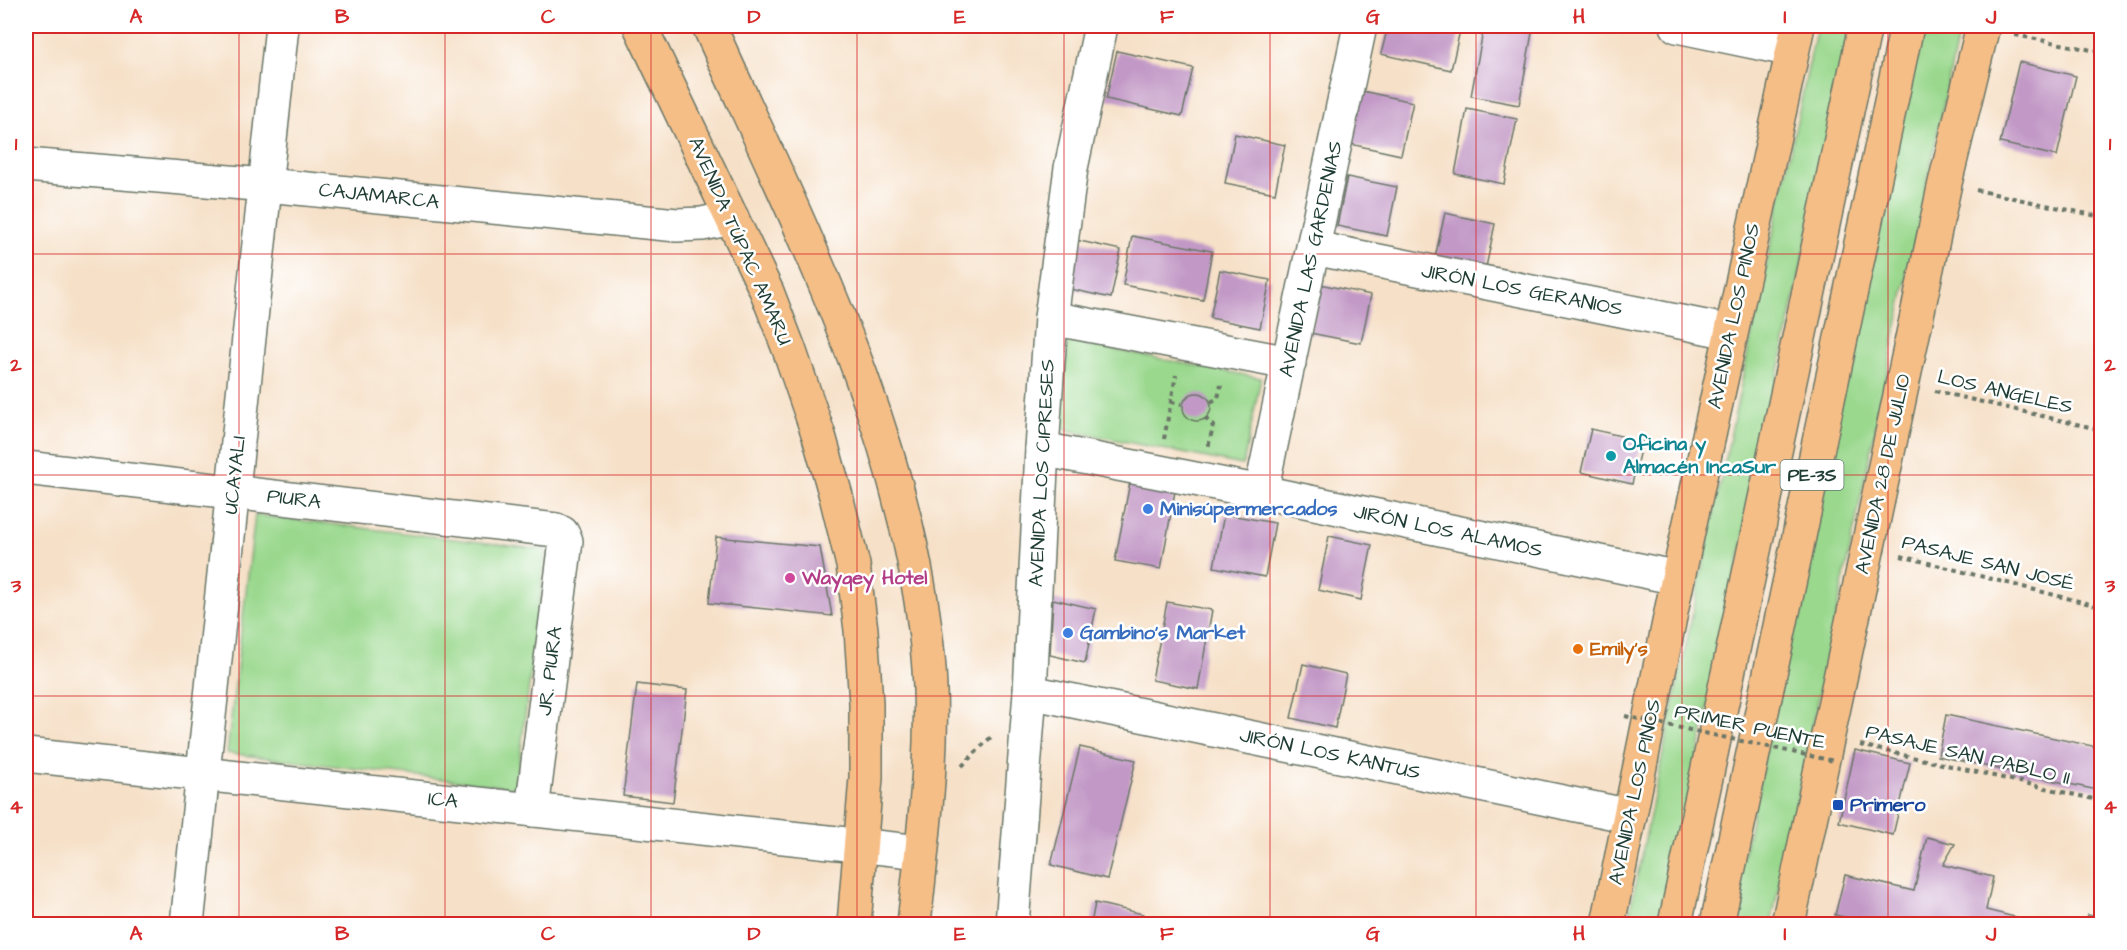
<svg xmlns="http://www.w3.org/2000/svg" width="2127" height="950" font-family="'Architects Daughter',sans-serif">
  <rect width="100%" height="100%" fill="#fff"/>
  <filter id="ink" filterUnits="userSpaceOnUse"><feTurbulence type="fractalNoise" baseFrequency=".0167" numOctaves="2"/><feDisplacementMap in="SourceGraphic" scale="12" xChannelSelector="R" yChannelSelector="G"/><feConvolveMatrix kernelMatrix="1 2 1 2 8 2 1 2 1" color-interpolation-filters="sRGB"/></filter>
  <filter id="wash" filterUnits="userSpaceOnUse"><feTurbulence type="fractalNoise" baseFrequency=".008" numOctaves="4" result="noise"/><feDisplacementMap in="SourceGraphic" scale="24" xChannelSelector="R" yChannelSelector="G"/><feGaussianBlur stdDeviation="1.35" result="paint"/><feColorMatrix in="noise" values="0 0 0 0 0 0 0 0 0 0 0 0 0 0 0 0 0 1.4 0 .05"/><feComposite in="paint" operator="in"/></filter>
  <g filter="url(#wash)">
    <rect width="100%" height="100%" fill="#f6e0c7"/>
    <g fill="#9ad88d" stroke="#5c8a60" stroke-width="1.5">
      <polygon points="1817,26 1852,26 1662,924 1627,924"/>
      <polygon points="1920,26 1960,26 1771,924 1729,924"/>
      <polygon points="1067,341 1261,378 1243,465 1061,429"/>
      <polygon points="255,515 546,550 516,788 227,753"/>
    </g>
    <g id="blocks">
      <g fill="#c299c6">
        <polygon points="1388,26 1461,26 1451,70 1381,54"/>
        <polygon points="1484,26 1532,33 1519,105 1471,96"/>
        <polygon points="1117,51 1193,68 1182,116 1106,99"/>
        <polygon points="2019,62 2076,76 2057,156 2000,143"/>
        <polygon points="1362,91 1413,102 1401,155 1350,144"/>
        <polygon points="1467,109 1517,119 1504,184 1455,174"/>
        <polygon points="1235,134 1285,145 1275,193 1225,183"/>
        <polygon points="1347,177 1397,187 1387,236 1337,226"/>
        <polygon points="1445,213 1495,224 1485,272 1434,262"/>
        <polygon points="1132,236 1212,251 1203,300 1123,285"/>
        <polygon points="1071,239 1121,250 1111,298 1061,287"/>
        <polygon points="1220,270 1270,280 1260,328 1210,318"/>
        <polygon points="1320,284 1371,295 1361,343 1310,333"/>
        <circle cx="1197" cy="407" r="14"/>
        <polygon points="1591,429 1642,441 1632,484 1581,472"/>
        <polygon points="1130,482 1175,491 1161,569 1115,561"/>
        <polygon points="1224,514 1275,523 1265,577 1214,567"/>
        <polygon points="1329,536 1372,545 1361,600 1318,590"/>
        <polygon points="716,537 820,547 832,616 709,603"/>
        <polygon points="1053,599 1096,609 1085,663 1050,655"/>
        <polygon points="1167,602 1212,610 1198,689 1152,680"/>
        <polygon points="1303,664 1346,674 1335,728 1291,718"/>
        <polygon points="637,684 687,690 673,802 623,796"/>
        <polygon points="1946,715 2102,748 2102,791 1938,756"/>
        <polygon points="1080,747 1136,760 1107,879 1051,865"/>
        <polygon points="1855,750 1910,763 1893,835 1839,822"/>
        <polygon points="1927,837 1955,844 1943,865 1993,877 1986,910 2043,924 1875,924 1835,915 1845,875 1914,891"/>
        <polygon points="1095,903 1143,914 1141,924 1091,924"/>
        <polygon points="2088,915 2102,918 2102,924 2086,924"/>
      </g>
    </g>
  </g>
  <g filter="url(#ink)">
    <use href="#blocks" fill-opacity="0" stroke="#6a7667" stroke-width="1.5"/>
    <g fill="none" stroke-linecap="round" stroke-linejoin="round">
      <defs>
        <g id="minor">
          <polyline points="1677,26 1792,50"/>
          <polyline points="26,165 266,185 677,225 702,224 732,218"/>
          <polyline points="1314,248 1730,332"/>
          <polyline points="1051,318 1289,363"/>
          <polyline points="1042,449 1261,492 1678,578"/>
          <polyline points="26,468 556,530 562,533 566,541 532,810"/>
          <polyline points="1261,492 1360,26"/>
          <polyline points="1030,692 1630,816"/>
          <polyline points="26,755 921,852"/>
          <polyline points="187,924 282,26"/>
          <polyline points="1012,924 1030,692 1042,449 1051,318 1071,168 1101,26"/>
        </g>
        <g id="major">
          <polyline points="640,26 767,292 789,349 819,436 836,496 853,565 861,630 866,703 866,778 854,924"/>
          <path d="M 709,26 C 800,228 907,432 928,656 C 936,745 923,836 914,924"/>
          <polyline points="1675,924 1865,26"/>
          <polyline points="1717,924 1907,26"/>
        </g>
        <g id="highway">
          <polyline points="1608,924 1678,578 1798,26"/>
          <polyline points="1788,924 1945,183 1983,26"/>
        </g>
      </defs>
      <use href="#minor" stroke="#6a7667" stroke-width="36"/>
      <use href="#major" stroke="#6a7667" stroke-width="36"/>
      <use href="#highway" stroke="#6a7667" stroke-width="36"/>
      <g stroke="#6a7667" stroke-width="4" stroke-dasharray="4.5 4.5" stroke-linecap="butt">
        <polyline points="2015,35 2102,52"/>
        <polyline points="1976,190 2102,217"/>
        <polyline points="1935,391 2102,430"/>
        <polyline points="1171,402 1182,404"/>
        <polyline points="1211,402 1218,398 1221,385"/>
        <polyline points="1205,418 1213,426 1208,448"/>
        <polyline points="1164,439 1176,375"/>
        <polyline points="1901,556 2102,607"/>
        <polyline points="1860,745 2102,801"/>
        <polyline points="962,766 993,735"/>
      </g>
      <use href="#minor" stroke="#fff" stroke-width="33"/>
      <use href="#major" stroke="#f6be87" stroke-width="33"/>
      <use href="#highway" stroke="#f6be87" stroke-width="33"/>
      <polyline stroke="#6a7667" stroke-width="4" stroke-dasharray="4.5 4.5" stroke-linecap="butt" points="1625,716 1834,761"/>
    </g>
  </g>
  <path fill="none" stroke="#d62828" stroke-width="1.5" stroke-opacity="0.55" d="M 239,26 L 239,924M 445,26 L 445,924M 651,26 L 651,924M 857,26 L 857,924M 1064,26 L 1064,924M 1270,26 L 1270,924M 1476,26 L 1476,924M 1682,26 L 1682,924M 1888,26 L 1888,924M 26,254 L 2102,254M 26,475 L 2102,475M 26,696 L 2102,696"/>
  <circle fill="#0f9aa8" stroke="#fff" stroke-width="2" cx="1611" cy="456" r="6"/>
  <g fill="#3f7fe0" stroke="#fff" stroke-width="2">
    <circle cx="1148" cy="509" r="6"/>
    <circle cx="1068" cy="633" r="6"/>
  </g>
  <circle fill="#d1479c" stroke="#fff" stroke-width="2" cx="790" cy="578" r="6"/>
  <circle fill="#e8710a" stroke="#fff" stroke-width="2" cx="1578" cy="649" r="6"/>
  <rect fill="#1a4fb4" stroke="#fff" stroke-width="2" x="1832" y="799" width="12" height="12" rx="3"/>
  <g text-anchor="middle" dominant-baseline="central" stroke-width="5" stroke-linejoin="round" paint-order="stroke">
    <rect fill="#fff" stroke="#627771" stroke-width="1.5" x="1780.5" y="460" width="63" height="30" rx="4.5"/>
    <g font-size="18" font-weight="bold" fill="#1f3d34">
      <text x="1812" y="475">PE-3S</text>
    </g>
    <g font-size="20" fill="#1f3d34" stroke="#fff">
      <text transform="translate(379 196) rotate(6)">CAJAMARCA</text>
      <text transform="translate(740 241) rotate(66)">AVENIDA TÚPAC AMARU</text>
      <text transform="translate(1311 259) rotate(-78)">AVENIDA LAS GARDENIAS</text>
      <text transform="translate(1522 290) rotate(11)">JIRÓN LOS GERANIOS</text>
      <text transform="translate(1734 316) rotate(-78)">AVENIDA LOS PINOS</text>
      <text transform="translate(2005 392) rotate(13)">LOS ANGELES</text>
      <text transform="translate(1042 473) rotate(-87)">AVENIDA LOS CIPRESES</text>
      <text transform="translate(1883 474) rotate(-78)">AVENIDA 28 DE JULIO</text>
      <text transform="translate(235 475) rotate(-84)">UCAYALI</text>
      <text transform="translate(294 499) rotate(7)">PIURA</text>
      <text transform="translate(1448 531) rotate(12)">JIRÓN LOS ALAMOS</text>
      <text transform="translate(1988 563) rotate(14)">PASAJE SAN JOSÉ</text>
      <text transform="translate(550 671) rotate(-83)">JR. PIURA</text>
      <text transform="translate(1750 727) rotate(12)">PRIMER PUENTE</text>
      <text transform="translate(1330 754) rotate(12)">JIRÓN LOS KANTUS</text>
      <text transform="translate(1968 755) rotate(13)">PASAJE SAN PABLO II</text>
      <text transform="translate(1635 792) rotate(-78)">AVENIDA LOS PINOS</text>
      <text transform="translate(443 800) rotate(6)">ICA</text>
    </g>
    <g font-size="20" font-weight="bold" fill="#0d838f" stroke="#fff" text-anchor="start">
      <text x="1623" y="444">Oficina y<tspan x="1623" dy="23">Almacén IncaSur</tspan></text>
    </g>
    <g font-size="20" font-weight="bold" fill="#366cbe" stroke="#fff" text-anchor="start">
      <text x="1160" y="509">Minisúpermercados</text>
      <text x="1080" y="633">Gambino's Market</text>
    </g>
    <g font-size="20" font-weight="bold" fill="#b23c85" stroke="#fff" text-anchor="start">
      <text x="802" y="578">Wayqey Hotel</text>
    </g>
    <g font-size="20" font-weight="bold" fill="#c56008" stroke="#fff" text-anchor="start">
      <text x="1590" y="649">Emily's</text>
    </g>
    <g font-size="20" font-weight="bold" fill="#164399" stroke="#fff" text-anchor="start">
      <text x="1850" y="805">Primero</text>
    </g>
  </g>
  <rect width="2127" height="950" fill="none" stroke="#fff" stroke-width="66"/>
  <rect x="33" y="33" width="2061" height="884" fill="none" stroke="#d62828" stroke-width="2"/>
  <g font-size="20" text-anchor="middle" font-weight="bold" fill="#d62828">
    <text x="136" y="23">A</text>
    <text x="342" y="23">B</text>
    <text x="548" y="23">C</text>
    <text x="754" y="23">D</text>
    <text x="960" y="23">E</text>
    <text x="1167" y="23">F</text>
    <text x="1373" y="23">G</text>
    <text x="1579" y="23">H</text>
    <text x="1785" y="23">I</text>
    <text x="1991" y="23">J</text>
    <text x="16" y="150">1</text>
    <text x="2110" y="150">1</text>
    <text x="16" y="371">2</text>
    <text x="2110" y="371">2</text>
    <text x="16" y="592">3</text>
    <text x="2110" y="592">3</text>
    <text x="16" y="813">4</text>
    <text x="2110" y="813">4</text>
    <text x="136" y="940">A</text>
    <text x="342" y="940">B</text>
    <text x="548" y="940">C</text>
    <text x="754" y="940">D</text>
    <text x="960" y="940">E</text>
    <text x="1167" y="940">F</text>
    <text x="1373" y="940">G</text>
    <text x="1579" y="940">H</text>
    <text x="1785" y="940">I</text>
    <text x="1991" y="940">J</text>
  </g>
</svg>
